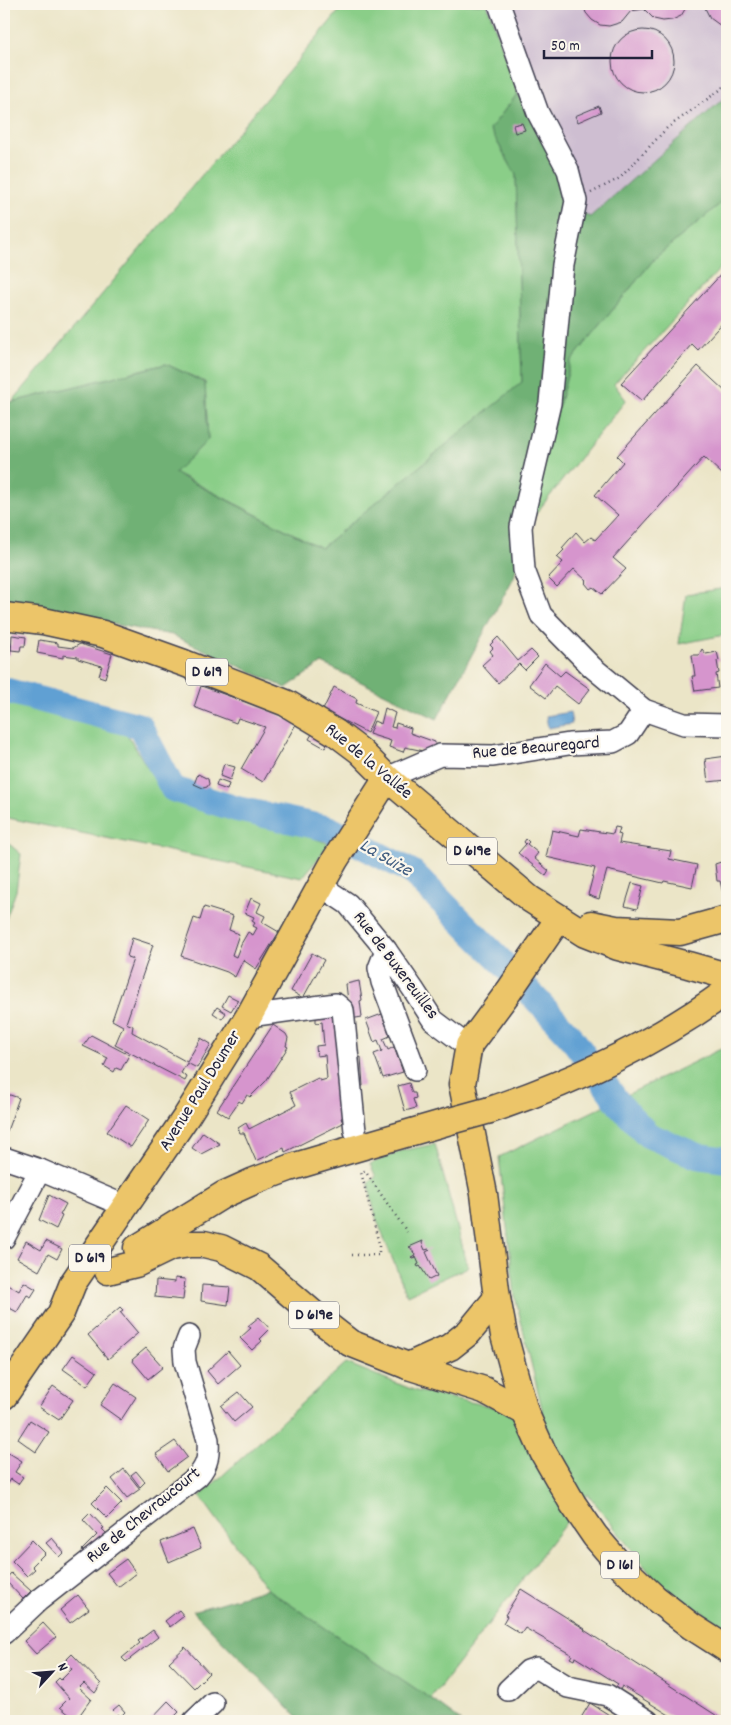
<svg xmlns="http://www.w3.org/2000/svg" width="731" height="1725" font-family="Dekko,sans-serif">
  <rect width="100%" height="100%" fill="#fbf7ec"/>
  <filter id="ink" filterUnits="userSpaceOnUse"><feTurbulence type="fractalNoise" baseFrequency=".02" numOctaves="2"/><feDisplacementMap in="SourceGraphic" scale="10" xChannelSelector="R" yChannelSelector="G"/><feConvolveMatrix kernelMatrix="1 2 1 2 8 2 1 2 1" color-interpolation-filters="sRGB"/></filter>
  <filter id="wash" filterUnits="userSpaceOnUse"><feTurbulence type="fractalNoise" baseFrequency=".0096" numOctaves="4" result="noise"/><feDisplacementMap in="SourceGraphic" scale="20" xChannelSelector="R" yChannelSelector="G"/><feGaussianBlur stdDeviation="1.12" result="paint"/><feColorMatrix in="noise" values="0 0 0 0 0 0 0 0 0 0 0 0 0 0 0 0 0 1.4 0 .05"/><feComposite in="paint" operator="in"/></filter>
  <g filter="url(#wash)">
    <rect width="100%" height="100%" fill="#ebe5c7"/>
    <polygon fill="#cebed1" points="487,4 727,4 727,96 590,217 565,203 554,163 518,93"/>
    <g fill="#8ace88" stroke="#567862">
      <polygon points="345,4 487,4 518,93 490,129 516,175 522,382 321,548 174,472 208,440 205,382 166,364 12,402"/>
      <polygon points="727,198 727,261 614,384 626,400 526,526 571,361 655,258"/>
      <polygon points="727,588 727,647 724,635 679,644 686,594"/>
      <polygon points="4,702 124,729 155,780 330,844 302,878 8,818 4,819"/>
      <polygon points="4,844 9,844 21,854 16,891 4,924"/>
      <polygon points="727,1046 727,1629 656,1581 588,1494 431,1699 267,1589 200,1496 346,1363 416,1391 544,1417 515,1296 499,1157"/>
      <polygon points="435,1144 468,1267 407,1295 376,1218 368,1182 376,1177 370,1164 401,1151"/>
    </g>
    <g fill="#6fb174" stroke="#486a58">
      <polygon points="518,93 554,163 565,203 590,217 724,98 727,97 727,198 655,258 571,361 526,526 514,577 437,719 322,663 286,688 172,635 34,610 4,603 4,401 12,402 166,364 205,383 208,440 174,473 321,548 522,382 516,175 490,129"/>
      <polygon points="267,1589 431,1699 461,1721 301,1721 193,1611"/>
    </g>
    <polygon fill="#61a0d3" stroke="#426187" points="570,712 572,724 548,728 546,716"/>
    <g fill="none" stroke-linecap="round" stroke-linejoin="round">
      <polyline stroke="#61a0d3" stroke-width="26" points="4,690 140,726 173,789 237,809 330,829 412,872 499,959 571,1037 619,1104 648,1135 697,1156 727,1160"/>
    </g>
    <g id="blocks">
      <g fill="#d695cd">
        <polygon points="583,4 688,4 681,16 672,20 663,21 654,19 644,9 631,11 622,22 609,26 600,25 592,20 586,13"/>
        <polygon points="703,4 727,4 727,28 721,26 710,18"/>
        <circle cx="643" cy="61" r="31"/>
        <polygon points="599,106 601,112 578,122 575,116"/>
        <polygon points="522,123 525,130 515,133 513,125"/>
        <polygon points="725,270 727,271 727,318 698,350 692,344 642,401 621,383"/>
        <polygon points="698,366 727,393 727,472 724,476 704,457 613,558 626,569 602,594 593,587 590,589 585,583 587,581 574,569 557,587 548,578 563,562 557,557 564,550 562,548 576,532 585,542 591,537 595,540 618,515 595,495 623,462 617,456"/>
        <polygon points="12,635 26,637 25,646 21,646 20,651 11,650"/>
        <polygon points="498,637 518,661 531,650 538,657 525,670 519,664 498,683 482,665 493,655 490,651 493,648 490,645"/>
        <polygon points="39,640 58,643 58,646 73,648 80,644 112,654 105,678 99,676 102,666 78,659 78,657 63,655 63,658 37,653"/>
        <polygon points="4,644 11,645 10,655 4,655"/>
        <polygon points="702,649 706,654 717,652 719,660 717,661 719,673 716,674 718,688 695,691 692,676 695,676 692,655 699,655"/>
        <polygon points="545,663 560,676 565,671 590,689 578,704 555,686 546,698 529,685"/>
        <polygon points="201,686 274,712 296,724 263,782 241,769 265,727 238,718 236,723 194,707"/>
        <polygon points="334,687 357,699 356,703 376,712 367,733 323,710"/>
        <polygon points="385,708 395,713 391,727 395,728 396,723 411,728 410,733 435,742 434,751 424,751 405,747 403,752 389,747 391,741 369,734 374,721 381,724"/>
        <polygon points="312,734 328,743 325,748 309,739"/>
        <polygon points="727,756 727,780 708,782 705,759"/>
        <polygon points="224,764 235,767 230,780 220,776"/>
        <polygon points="198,774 208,779 209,784 207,787 203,788 194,784"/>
        <polygon points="218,780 229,784 227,790 216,786"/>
        <polygon points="615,827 620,828 618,834 621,835 619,843 671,851 669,859 697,865 692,887 664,881 663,883 607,870 599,899 588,895 595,868 546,857 552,830 579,836 581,829 613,834"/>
        <polygon points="526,839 529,842 527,844 538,853 534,858 549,871 546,876 518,853 526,844 524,842"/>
        <polygon points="727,860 727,892 723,893 720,881 717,881 715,864"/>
        <polygon points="632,883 643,886 637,909 625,906"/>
        <polygon points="251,898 261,903 257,912 265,916 262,922 279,932 256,969 243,960 235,977 227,972 181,956 194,918 200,920 204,907 233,916 229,930 239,934 232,955 236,957 241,944 248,932 253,935 257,928 253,926 255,923 252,921 254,917 245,913"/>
        <polygon points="132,938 153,945 126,1023 133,1026 132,1032 187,1062 201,1038 211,1044 197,1068 187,1063 181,1073 187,1077 185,1081 115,1045 123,1026 112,1020 133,959 127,957"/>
        <polygon points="312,953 324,960 303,998 291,991"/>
        <polygon points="359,981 362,1000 360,1001 362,1017 350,1019 346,984"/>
        <polygon points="228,995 238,1000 231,1011 222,1006"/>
        <polygon points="217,1007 226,1013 222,1019 213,1013"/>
        <polygon points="338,1010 347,1117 341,1118 343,1123 285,1152 284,1148 256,1161 244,1133 240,1133 238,1128 246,1123 249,1129 296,1105 290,1092 318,1078 320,1081 327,1079 325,1055 317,1056 316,1046 324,1045 322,1022 316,1023 316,1014"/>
        <polygon points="382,1014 390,1036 383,1039 388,1050 394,1047 403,1072 383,1078 374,1054 382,1051 378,1040 374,1042 366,1020"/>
        <polygon points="273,1025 286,1034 288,1038 286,1046 288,1047 266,1081 250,1097 247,1095 242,1103 239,1101 228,1117 217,1110"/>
        <polygon points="91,1035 129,1055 121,1070 116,1068 114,1072 104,1066 108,1058 83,1046"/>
        <polygon points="361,1057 363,1086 356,1087 358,1058"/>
        <polygon points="409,1083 412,1093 415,1093 416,1098 413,1099 416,1108 405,1111 398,1086"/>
        <polygon points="4,1093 19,1098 7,1131 4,1130"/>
        <polygon points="126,1105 149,1120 131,1147 107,1132"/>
        <polygon points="203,1132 220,1144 201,1154 192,1148"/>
        <polygon points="49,1195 66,1204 60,1215 62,1216 56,1229 39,1220"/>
        <polygon points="26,1241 41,1250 46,1241 62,1249 57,1259 48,1254 39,1271 17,1258"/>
        <polygon points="423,1241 422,1243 425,1250 429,1249 430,1250 426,1252 437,1276 429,1280 420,1266 418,1267 417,1265 419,1264 416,1257 412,1258 411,1257 415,1255 411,1248 409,1247"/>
        <polygon points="175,1278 185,1279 183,1300 155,1297 156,1280 175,1282"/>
        <polygon points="4,1282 19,1291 24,1282 36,1289 31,1297 27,1295 17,1312 4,1305"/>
        <polygon points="202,1285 230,1287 228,1305 201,1301"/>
        <polygon points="120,1307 123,1310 120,1312 138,1333 108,1359 88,1335"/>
        <polygon points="259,1317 270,1329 260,1339 262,1341 252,1350 240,1338 251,1328 248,1326"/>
        <polygon points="146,1348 163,1367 148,1379 132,1360"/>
        <polygon points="228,1351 240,1365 218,1384 207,1371"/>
        <polygon points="73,1355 97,1372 87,1386 63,1369"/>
        <polygon points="115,1383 136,1397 121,1420 100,1405"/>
        <polygon points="53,1386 73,1400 59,1420 39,1407"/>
        <polygon points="239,1392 252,1407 234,1422 221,1406"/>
        <polygon points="30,1420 49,1432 36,1452 18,1439"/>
        <polygon points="175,1441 187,1457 168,1471 156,1454"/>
        <polygon points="9,1453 22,1461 15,1472 23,1477 18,1484 11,1479 6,1487 4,1486 4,1461"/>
        <polygon points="124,1469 140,1489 127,1498 112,1479"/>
        <polygon points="136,1471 145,1482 140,1487 131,1475"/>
        <polygon points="107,1488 122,1503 107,1518 92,1503"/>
        <polygon points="90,1513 104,1528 102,1529 109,1536 88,1556 82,1550 97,1535 83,1520"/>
        <polygon points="193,1529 201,1548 169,1562 161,1542"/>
        <polygon points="52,1538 64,1552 59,1557 46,1543"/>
        <polygon points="32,1540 45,1553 32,1566 35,1569 27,1576 12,1561"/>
        <polygon points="126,1559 136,1573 118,1587 107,1573"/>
        <polygon points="11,1573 31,1591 23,1599 5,1580"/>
        <polygon points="521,1589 585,1629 584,1630 725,1721 679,1721 622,1686 620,1690 616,1687 618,1684 575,1657 574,1660 570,1658 572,1655 525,1628 521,1634 503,1623 507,1616 505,1615"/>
        <polygon points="78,1595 89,1609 70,1623 60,1610"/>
        <polygon points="179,1610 184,1616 170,1627 165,1621"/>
        <polygon points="43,1623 56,1637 36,1654 24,1641"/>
        <polygon points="153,1630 158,1637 126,1662 122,1658 140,1643 138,1641"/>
        <polygon points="185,1647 209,1673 194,1688 169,1662"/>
        <polygon points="72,1654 101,1684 95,1693 84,1683 79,1688 91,1699 76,1720 60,1707 69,1698 55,1682 59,1678 61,1680 72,1669 64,1662"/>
        <polygon points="168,1701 179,1712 170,1721 149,1721"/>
        <polygon points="590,1703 619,1721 579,1721"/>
        <polygon points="119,1705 125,1712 120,1717 113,1710"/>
      </g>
    </g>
  </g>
  <g filter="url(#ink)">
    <use href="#blocks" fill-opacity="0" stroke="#403f50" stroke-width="1"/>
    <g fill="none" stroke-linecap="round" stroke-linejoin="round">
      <defs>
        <g id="minor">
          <polyline points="499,4 538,113 568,170 576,201 563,265 550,403 521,527 524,570 541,615 592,667 644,710 684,724 727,725"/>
          <polyline points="387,778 440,755 493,756 569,744 613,742 628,734 644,710"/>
          <polyline points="321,886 348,904 386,950 413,989 433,1020 461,1041 469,1045"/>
          <polyline points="386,950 379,968 382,982 415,1070"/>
          <polyline points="249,1016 336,1004 343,1010 355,1131"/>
          <polyline points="4,1158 40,1170 125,1206"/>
          <polyline points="4,1238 40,1170"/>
          <path d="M 4,1633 L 38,1601 L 198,1476 C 208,1465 209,1454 208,1440 L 185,1362 L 184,1349 L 189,1336"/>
          <polyline points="508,1690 528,1671 537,1668 568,1687 607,1695 648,1721"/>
          <polyline points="194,1721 213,1703"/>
        </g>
        <g id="major">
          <polyline points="4,616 43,621 103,634 184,663 286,703 336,733 360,751 387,778 530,899 585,934 618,947 688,965 727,976"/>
          <polyline points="560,918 553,927 509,991 469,1045 462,1084 484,1194 497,1298 504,1335 525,1412 543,1452 573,1504 595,1536 619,1564 655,1598 691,1626 727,1649"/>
          <polyline points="591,924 616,929 680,932 727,919"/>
          <path d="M 490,1110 C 575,1081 655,1044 727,991"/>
          <polyline points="137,1248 223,1195 254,1181 289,1168 336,1154 450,1121"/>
          <polyline points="108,1271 136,1264 171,1247 190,1244 204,1244 221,1248 259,1267 323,1322 350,1343 408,1366 484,1390 525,1412"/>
          <polyline points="408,1366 450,1347 469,1332 497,1298"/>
          <polyline points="4,1396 61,1313 73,1283 186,1117 249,1016 335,860 387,778"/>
        </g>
      </defs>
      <use href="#minor" stroke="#403f50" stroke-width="24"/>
      <use href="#major" stroke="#403f50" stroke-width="29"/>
      <g stroke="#403f50" stroke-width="2.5" stroke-dasharray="1 4" stroke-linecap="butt">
        <polyline points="591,193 620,178 667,128 727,85"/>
        <polyline points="352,1255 379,1255 379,1244 361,1172 365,1171 407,1232"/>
      </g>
      <use href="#minor" stroke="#fff" stroke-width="21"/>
      <use href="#major" stroke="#ecc569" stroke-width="26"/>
      <defs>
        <polyline id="major-bridge" points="450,1121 490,1110"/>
      </defs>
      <use href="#major-bridge" stroke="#403f50" stroke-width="29" stroke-linecap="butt"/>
      <use href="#major-bridge" stroke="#ecc569" stroke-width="26"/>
    </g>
  </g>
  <g text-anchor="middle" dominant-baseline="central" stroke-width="4.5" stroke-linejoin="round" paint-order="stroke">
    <g fill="#fbf7ec" stroke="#636270" stroke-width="1">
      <rect x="186" y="658.5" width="42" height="27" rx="4"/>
      <rect x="447" y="837.5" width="50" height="27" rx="4"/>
      <rect x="69" y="1244.5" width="42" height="27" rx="4"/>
      <rect x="289" y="1301.5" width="50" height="27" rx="4"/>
      <rect x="601" y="1551.5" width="38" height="27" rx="4"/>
    </g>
    <g font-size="16" font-weight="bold" fill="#22223b">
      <text x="207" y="672">D 619</text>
      <text x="472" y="851">D 619e</text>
      <text x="90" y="1258">D 619</text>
      <text x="314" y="1315">D 619e</text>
      <text x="620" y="1565">D 161</text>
    </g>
    <g font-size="18" fill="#22223b" stroke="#fbf7ec">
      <text transform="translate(536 749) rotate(-5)">Rue de Beauregard</text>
      <text transform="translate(368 762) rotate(40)">Rue de la Vallée</text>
      <text transform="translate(395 966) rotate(53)">Rue de Buxereuilles</text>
      <text transform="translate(201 1091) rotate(-58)">Avenue Paul Doumer</text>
      <text transform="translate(144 1516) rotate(-39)">Rue de Chevraucourt</text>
    </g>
    <g font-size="19" font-style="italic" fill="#3e5b7f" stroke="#fbf7ec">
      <text transform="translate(385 859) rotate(30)">La Suize</text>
    </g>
  </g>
  <rect width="731" height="1725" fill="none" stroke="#fbf7ec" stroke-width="20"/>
  <g transform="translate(52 1672) rotate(64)" stroke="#fbf7ec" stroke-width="4" paint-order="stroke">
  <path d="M0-4L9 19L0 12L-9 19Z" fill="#22223b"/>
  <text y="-8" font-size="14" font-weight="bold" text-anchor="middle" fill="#22223b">N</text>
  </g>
  <path d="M544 50v8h108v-8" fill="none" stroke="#22223b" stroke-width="2.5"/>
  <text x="551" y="50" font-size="15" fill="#22223b" stroke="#fbf7ec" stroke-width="4" paint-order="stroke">50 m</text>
</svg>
